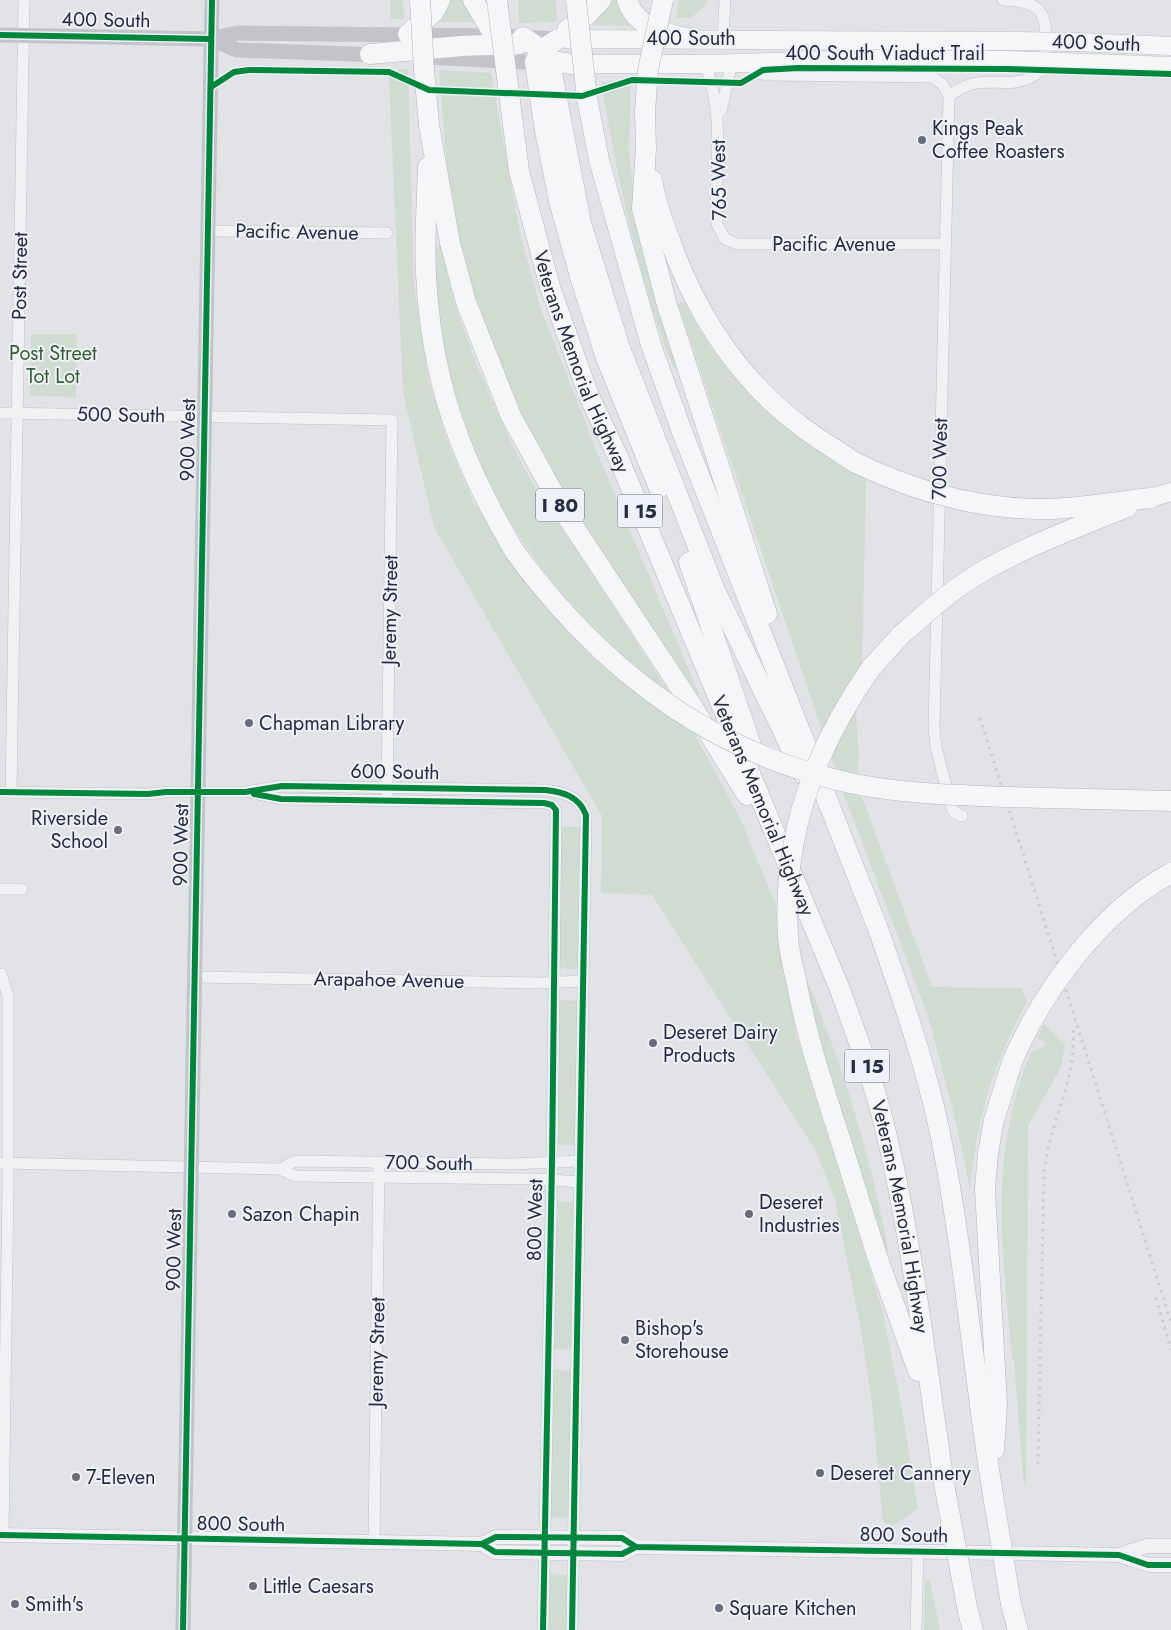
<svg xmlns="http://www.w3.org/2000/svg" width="1171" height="1630" font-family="Jost,sans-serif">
  <rect width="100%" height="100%" fill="#e2e3e7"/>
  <g fill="#d0dbd1">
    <polygon points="390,0 403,0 404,19 391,19"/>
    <polygon points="444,0 464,0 475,22 435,22"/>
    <polygon points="518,0 556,0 557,22 519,23"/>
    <polygon points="605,0 618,0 634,26 594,25 593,15"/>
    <polygon points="679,0 708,0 707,4 691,18 676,18"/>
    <polygon points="400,69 408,69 414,284 429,380 447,441 474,503 531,590 583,649 616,678 694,733 740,818 781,918 784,966 796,1033 882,1309 900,1398 918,1509 894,1525 883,1523 872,1403 861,1330 835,1200 816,1151 652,895 601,893 602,816 434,527 403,393 389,76"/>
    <polygon points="439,70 491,73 520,234 540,307 601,462 699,694 693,697 558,486 528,435 467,279 449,193"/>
    <path d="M 631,80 L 629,151 L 635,204 L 677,367 L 674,369 C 637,277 618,179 601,82 Z"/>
    <path d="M 441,246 L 454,302 L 476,363 L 509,438 L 531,481 L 669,692 C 549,606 468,483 441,338 C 436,309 435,277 433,247 Z"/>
    <path d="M 684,302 C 727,385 784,435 866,479 L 862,673 L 856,716 L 859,756 L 857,774 L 835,769 L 678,304 Z"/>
    <polygon points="31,334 77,334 76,397 30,396"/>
    <path d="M 843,792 L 862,797 L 932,987 L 1021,988 L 1027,1002 C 991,1069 978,1114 970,1190 L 956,1122 L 928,1016 Z"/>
    <polygon points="560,827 581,827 578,966 575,970 559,967"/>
    <path d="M 804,972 C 841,1061 871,1155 888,1250 L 883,1253 L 818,1034 Z"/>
    <polygon points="558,1000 578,1001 576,1146 555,1144"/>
    <path d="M 1044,1024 L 1065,1044 L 1061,1067 L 1028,1126 L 1026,1488 L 1023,1476 L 1014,1360 L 1012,1360 C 1003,1248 987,1160 1031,1052 L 1045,1046 L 1043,1041 L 1037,1038 Z"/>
    <polygon points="554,1201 575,1202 572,1347 567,1350 553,1349"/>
    <polygon points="553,1369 571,1371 569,1518 549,1517"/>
    <polygon points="548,1574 568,1575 567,1630 547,1630"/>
    <polygon points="925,1580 930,1580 940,1630 924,1630"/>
  </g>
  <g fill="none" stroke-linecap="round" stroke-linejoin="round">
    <defs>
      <g id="minor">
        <polyline points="723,38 725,0"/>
        <polyline points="745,63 758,73 767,75 932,77 942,84 949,95 934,728 936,747 951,806 954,812 962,816"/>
        <path d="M 705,64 C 726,118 714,168 717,224 L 725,239 L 737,244 L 945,244"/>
        <path d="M 949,95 C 958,90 967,84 977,83 C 995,80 1016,87 1033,76 C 1044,69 1045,58 1046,46 C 1047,11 1040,1 1003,0"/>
        <polyline points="721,111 732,63"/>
        <polyline points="207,231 387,233"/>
        <polyline points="0,413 392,420 387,793"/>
        <path d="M 0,792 L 148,794 L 166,792 L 245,792 L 282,786 L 545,790 C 563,792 579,796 586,815 L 572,1630"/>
        <polyline points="11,792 24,0"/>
        <polyline points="254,793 281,799 544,803 552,805 556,810 552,1163 543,1630"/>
        <polyline points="0,889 22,889"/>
        <polyline points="1,974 8,996 8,1186 3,1535"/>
        <polyline points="194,977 541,983 583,981"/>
        <polyline points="0,1163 280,1169 295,1176 538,1179 580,1182"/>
        <polyline points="280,1169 295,1161 512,1164 580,1161"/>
        <polyline points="374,1542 379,1162"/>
        <polyline points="916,1630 918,1551"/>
      </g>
      <g id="tertiary">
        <polyline points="0,1535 482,1544 496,1537 622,1538 636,1547 1119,1555 1148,1565 1171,1565"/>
        <polyline points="482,1544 495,1552 622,1554 636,1547"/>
        <polyline points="1119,1555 1147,1546 1171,1546"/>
      </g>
      <g id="primary">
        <polyline points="566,39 1008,41"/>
        <polyline points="1077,42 1171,46"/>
        <polyline points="570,64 705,64 867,59 1006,60"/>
        <polyline points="1150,498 1171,492"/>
      </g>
      <g id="motorway">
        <polyline points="473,0 493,33 510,47"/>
        <path d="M 627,0 C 636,27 662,33 687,38"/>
        <polyline points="567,30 588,14 601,0"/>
        <polyline points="408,34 434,12 440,0"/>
        <polyline points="523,37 544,52 550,63 581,223 620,348 714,588 804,775"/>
        <polyline points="558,39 540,51 535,62 545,131 559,201 581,280 606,358 659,488"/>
        <polyline points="370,54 462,46 520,44"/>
        <polyline points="538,59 572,64"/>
        <polyline points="424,70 429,125 450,243 466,302 511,416 564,512 687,698 747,795"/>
        <polyline points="646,148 642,209 667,305 767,614"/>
        <path d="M 599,160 L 651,345 L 681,429 L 877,926 C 901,994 925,1062 940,1133 C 964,1250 973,1371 992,1489"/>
        <path d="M 428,167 C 427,203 424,238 426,274 C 431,381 461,461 515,552"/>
        <path id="s1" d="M 519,171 L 550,287 L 589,396 L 618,457 L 839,987 C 855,1030 871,1074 883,1120 C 913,1240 926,1366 945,1489"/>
        <path d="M 652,180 C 657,208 667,232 677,259 C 704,326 743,383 802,427 C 819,440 838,451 856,463"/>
        <polyline points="689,562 754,754"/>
        <polyline points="871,668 901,635"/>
        <polyline points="849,1167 877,1256 918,1371"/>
        <polyline points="994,1450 997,1404 985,1189 988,1153 994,1120 1012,1062"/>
        <polyline points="1011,1604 1018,1630"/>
        <polyline points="968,1612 973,1630"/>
      </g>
    </defs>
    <use href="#minor" stroke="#bfc0c5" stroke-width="12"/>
    <use href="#tertiary" stroke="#bfc0c5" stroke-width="15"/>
    <use href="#primary" stroke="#bdc0c5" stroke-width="19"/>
    <use href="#motorway" stroke="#b4b6bc" stroke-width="21"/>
    <use href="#minor" stroke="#f1f1f4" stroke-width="11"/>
    <use href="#tertiary" stroke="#f1f1f4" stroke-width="14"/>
    <g stroke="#c2c4ca" stroke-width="15">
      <polyline points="0,35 211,39 237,33 496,36 558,39"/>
      <polyline points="211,39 237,50 380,55"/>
      <polyline points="426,57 545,63"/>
      <polyline points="183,1630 212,0"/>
    </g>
    <use href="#primary" stroke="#f5f6f7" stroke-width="18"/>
    <use href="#motorway" stroke="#f5f6f7" stroke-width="20"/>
    <g stroke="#c9cbcf" stroke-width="3" stroke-dasharray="2.5 5" stroke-linecap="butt">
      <polyline points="980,718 1171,1322"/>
      <polyline points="1156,1298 1171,1350"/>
      <path d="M 1038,1464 L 1044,1173 C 1049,1123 1078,1078 1073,1027"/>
    </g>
    <defs>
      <g id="primary-bridge">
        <polyline points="1008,41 1077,42"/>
        <polyline points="1006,60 1171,66"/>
      </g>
      <g id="motorway-bridge">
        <polyline points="420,0 424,70"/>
        <polyline points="497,0 519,171"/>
        <polyline points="576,0 587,98 599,160"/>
        <polyline points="646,148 645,112 648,70 663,0"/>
        <path d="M 856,463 C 914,491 978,509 1043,509 C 1079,509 1115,502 1150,498"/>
        <path d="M 515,552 C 600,668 708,752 850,783 C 902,794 956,795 1008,797 C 1063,798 1117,800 1171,801"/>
        <path d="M 901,635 C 926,613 951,590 980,573 C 1026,546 1078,527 1127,507"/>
        <path d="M 1012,1062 C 1043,990 1101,911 1171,873"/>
        <path d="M 849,1167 C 830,1106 809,1047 797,985 C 794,969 789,953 788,937 C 782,836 814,750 871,668"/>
        <polyline points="945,1489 968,1612"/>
        <polyline points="992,1489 1011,1604"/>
      </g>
    </defs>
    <use href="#primary-bridge" stroke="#bdc0c5" stroke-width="19" stroke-linecap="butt"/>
    <use href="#motorway-bridge" stroke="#b4b6bc" stroke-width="21" stroke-linecap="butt"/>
    <use href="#primary-bridge" stroke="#f5f6f7" stroke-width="18"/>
    <use href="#motorway-bridge" stroke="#f5f6f7" stroke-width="20"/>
    <defs>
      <g id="cycleway">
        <polyline points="0,35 211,39"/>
        <polyline points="211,87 234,72 249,70 389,72 429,90 582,96 632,80 741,83 763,70 798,68 1007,69 1171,74"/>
        <path d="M 0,792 L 148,794 L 166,792 L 245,792 L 282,786 L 545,790 C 563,792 579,796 586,815 L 572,1630"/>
        <polyline points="254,794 281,799 544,803 552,805 556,810 552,1163 543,1630"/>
        <polyline points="0,1535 482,1544 496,1537 622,1538 636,1547 1119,1555 1148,1565 1171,1565"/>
        <polyline points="482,1544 495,1552 622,1554 636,1547"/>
        <polyline points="183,1630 212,0"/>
      </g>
    </defs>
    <use href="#cycleway" stroke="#eef1f7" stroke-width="9"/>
    <use href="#cycleway" stroke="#00873e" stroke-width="6"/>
  </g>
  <g fill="#686d7c" stroke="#eef1f7" stroke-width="2">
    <circle cx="922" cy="140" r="5"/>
    <circle cx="249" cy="723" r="5"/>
    <circle cx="118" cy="830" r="5"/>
    <circle cx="653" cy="1043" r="5"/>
    <circle cx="232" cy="1214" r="5"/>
    <circle cx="749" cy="1214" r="5"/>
    <circle cx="625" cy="1340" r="5"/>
    <circle cx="820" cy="1473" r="5"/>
    <circle cx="76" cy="1477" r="5"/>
    <circle cx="253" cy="1586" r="5"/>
    <circle cx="15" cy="1604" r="5"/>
    <circle cx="719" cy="1608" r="5"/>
  </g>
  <g text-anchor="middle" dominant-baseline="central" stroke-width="4" stroke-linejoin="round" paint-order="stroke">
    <g fill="#eef1f7" stroke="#626879" stroke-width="1">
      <rect x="536" y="488.5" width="48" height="33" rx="4"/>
      <rect x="617.5" y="494.5" width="45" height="33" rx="4"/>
      <rect x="844.5" y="1049.5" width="45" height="33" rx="4"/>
    </g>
    <g font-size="19" font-weight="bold" fill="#262d43">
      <text x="560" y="505">I 80</text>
      <text x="640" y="511">I 15</text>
      <text x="867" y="1066">I 15</text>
    </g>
    <g font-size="20" fill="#262d43" stroke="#eef1f7">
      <text transform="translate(106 20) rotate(1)">400 South</text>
      <text x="691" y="38">400 South</text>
      <text transform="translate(1096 43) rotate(2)">400 South</text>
      <text x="885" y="53">400 South Viaduct Trail</text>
      <text transform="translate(719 180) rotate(-91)">765 West</text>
      <text transform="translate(297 232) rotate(1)">Pacific Avenue</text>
      <text x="834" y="244">Pacific Avenue</text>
      <text transform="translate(20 276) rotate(-89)">Post Street</text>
      <text stroke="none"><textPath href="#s1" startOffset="201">Veterans Memorial Highway</textPath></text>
      <text transform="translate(121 415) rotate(1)">500 South</text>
      <text transform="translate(188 440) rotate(-89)">900 West</text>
      <text transform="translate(940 459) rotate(-89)">700 West</text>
      <text transform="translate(390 610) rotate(-89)">Jeremy Street</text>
      <text transform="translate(395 772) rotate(1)">600 South</text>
      <text stroke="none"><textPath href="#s1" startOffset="681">Veterans Memorial Highway</textPath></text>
      <text transform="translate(181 845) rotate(-89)">900 West</text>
      <text transform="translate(389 980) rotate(1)">Arapahoe Avenue</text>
      <text transform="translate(429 1163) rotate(1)">700 South</text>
      <text stroke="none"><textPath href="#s1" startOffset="1116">Veterans Memorial Highway</textPath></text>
      <text transform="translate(535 1220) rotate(-89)">800 West</text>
      <text transform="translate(174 1250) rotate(-89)">900 West</text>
      <text transform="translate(377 1352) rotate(-89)">Jeremy Street</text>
      <text transform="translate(241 1524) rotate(1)">800 South</text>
      <text transform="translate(904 1535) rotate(1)">800 South</text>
    </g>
    <g font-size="20" fill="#262d43" stroke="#eef1f7" text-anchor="start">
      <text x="932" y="128">Kings Peak<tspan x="932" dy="23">Coffee Roasters</tspan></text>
      <text x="259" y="723">Chapman Library</text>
      <text x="108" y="818" text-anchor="end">Riverside<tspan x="108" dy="23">School</tspan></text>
      <text x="663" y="1032">Deseret Dairy<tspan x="663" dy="23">Products</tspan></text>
      <text x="759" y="1202">Deseret<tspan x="759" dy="23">Industries</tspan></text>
      <text x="242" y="1214">Sazon Chapin</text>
      <text x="635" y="1328">Bishop's<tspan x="635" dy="23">Storehouse</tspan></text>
      <text x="830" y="1473">Deseret Cannery</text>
      <text x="86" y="1477">7-Eleven</text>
      <text x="263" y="1586">Little Caesars</text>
      <text x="25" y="1604">Smith's</text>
      <text x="729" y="1608">Square Kitchen</text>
    </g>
    <g font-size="20" fill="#356032" stroke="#eef1f7">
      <text x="53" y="353">Post Street<tspan x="53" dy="23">Tot Lot</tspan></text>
    </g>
  </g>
</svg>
